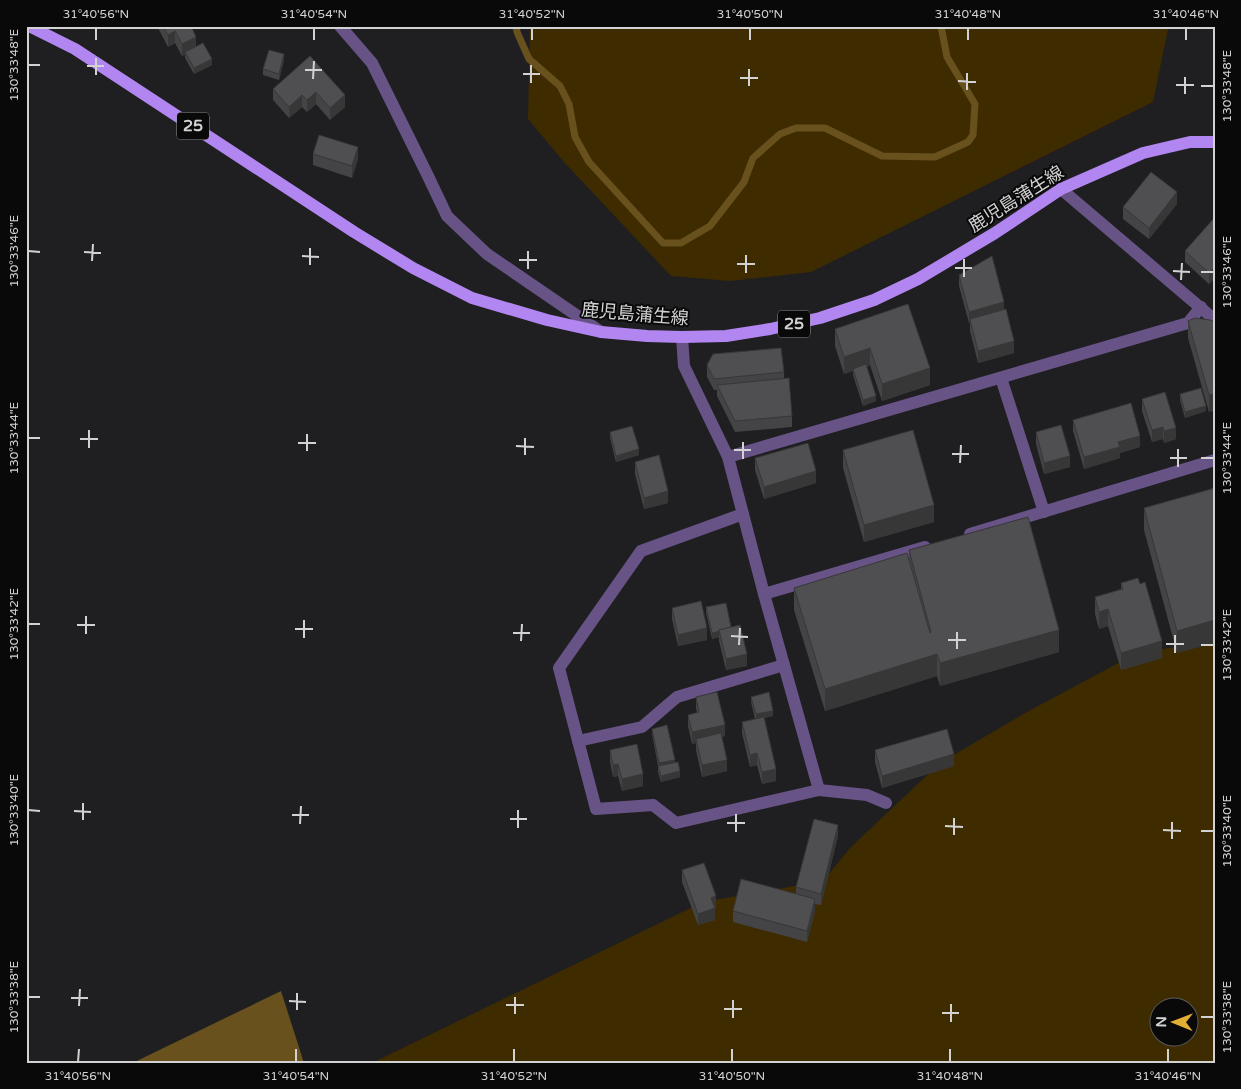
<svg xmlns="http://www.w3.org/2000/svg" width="1241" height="1089" font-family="'Varela Round','Noto Sans JP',sans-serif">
  <rect width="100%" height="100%" fill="#1f1f21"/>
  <g fill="#3e2c00" fill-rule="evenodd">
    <polygon points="530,26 1167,26 1168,29 1153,102 811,272 730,281 671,276 564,162 528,119"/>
    <path d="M 1215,641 L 1215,1063 L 374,1062 L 703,902 L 823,881 L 851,847 L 940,763 L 1027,712 L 1137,653 ZM 1158,1006 L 1188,1006 L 1188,1036 L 1158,1036 Z"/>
  </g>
  <polygon fill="#68511d" points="281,991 304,1063 133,1063 147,1056"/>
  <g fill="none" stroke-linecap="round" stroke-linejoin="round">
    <polyline stroke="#68511d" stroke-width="7" points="516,26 517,32 529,59 560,86 569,104 575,137 589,162 663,243 681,243 710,226 744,182 753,158 780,134 796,128 825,128 882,156 935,157 968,142 973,135 975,104 947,57 941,26"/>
    <g stroke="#685387" stroke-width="12">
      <polyline points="340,26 372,63 428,176 447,216 487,254 601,332"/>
      <polyline points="1061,189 1215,320"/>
      <polyline points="682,337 684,366 728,457 764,594 819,790 867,795 886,803"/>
      <polyline points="1001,378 1044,512"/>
      <polyline points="728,457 1188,323 1201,307"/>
      <polyline points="743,514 641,551 559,668 596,809 653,805 676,823 819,790"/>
      <polyline points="970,534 1215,460"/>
      <polyline points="764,594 925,547"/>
      <polyline points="578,741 642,727 677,697 784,665"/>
    </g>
    <polyline stroke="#b286f1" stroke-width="12" points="29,26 75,49 354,232 413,268 472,298 547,320 601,332 647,336 682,337 726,336 770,329 820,318 874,300 918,279 995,233 1061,189 1143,153 1190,142 1215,142"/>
  </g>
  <g fill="#444345">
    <polygon points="157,26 191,26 196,46 212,65 194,74 185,58 185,54 182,56 175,43 168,47"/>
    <polygon points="310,56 345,107 330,120 316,104 307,112 302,107 289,118 273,100 273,89"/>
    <polygon points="284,60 279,80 263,75 263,69"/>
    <polygon points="313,154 358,159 352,178 313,165"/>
    <polygon points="1177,204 1149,239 1123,219 1123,207"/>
    <polygon points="1215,217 1215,278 1209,284 1185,262 1185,251"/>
    <polygon points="959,275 1004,310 1014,353 978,363 970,331 970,323 969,323 959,286"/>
    <polygon points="908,304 930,385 882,401 870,365 867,367 876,401 863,406 853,375 853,371 844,374 835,346 835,329"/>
    <polygon points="1188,321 1215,322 1209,412 1188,338"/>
    <polygon points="707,365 784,372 784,378 792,416 792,427 735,432 717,396 717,390 714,390 707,377"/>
    <polygon points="1180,394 1206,411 1185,418 1180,400"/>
    <polygon points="1142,399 1176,439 1164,443 1163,439 1152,442 1142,411"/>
    <polygon points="1073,420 1140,447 1120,453 1120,458 1084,469 1073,431"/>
    <polygon points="610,432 639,455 616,462 610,438"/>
    <polygon points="1036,432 1070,467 1044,474 1036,444"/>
    <polygon points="843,450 934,522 864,542 843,468"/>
    <polygon points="755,458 816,483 764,499 755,470"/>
    <polygon points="635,462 668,503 644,509 635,474"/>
    <polygon points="1215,488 1177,653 1144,530 1144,508"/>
    <polygon points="909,550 1059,652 940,686 937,676 825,711 794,610 794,588 909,560"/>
    <polygon points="1121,583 1162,658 1121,670 1108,626 1099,629 1095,614 1095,597 1121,589"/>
    <polygon points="706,607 731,627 747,666 726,670 719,641 719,637 712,639 706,613"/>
    <polygon points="672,608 707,640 678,646 672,619"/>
    <polygon points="696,697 725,736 722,737 727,771 702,777 696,750 696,743 692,744 688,726 688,715 697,713 696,708"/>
    <polygon points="751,697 773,716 764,718 776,781 762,784 757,765 750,767 742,733 742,722 755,719 751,702"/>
    <polygon points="652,729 675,762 680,777 661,782 658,772 658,766 652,734"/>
    <polygon points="610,750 643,786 622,791 618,776 613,777 610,762"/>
    <polygon points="875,750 954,766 882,788 875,762"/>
    <polygon points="838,836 821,905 815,904 815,911 807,942 733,922 733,911 796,894 796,887"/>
    <polygon points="682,870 716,907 715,908 715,920 698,925 682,882"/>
  </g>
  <g fill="#373738">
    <polygon points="175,31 175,43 168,47 168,35"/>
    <polygon points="196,37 196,48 185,52 185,54 182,56 182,44"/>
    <polygon points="284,54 284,60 279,80 279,74"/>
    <polygon points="212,59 212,65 194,74 194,68"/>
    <polygon points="316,92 316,104 307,112 307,100"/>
    <polygon points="302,95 302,107 289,118 289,107"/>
    <polygon points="345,95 345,107 330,120 330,108"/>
    <polygon points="358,147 358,159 352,178 352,166"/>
    <polygon points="1177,192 1177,204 1149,239 1149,228"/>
    <polygon points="1215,267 1215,278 1209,284 1209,273"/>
    <polygon points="1004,302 1004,314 970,319 970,323 969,323 969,312"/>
    <polygon points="1014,341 1014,353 978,363 978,351"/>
    <polygon points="870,348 870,365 854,371 853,369 853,371 844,374 844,357"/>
    <polygon points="930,368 930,385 882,401 882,384"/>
    <polygon points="1215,394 1215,411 1209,412 1209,395"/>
    <polygon points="876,396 876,401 863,406 863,400"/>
    <polygon points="1206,406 1206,411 1185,418 1185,412"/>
    <polygon points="1163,427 1163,439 1152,442 1152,430"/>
    <polygon points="1176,428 1176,439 1164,443 1164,431"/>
    <polygon points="1140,436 1140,447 1120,453 1120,458 1084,469 1084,457 1118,442"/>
    <polygon points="639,449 639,455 616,462 616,456"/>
    <polygon points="1070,456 1070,467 1044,474 1044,463"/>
    <polygon points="816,471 816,483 764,499 764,487"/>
    <polygon points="668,491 668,503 644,509 644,498"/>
    <polygon points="934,505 934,522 864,542 864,525"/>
    <polygon points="1108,609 1108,626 1099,629 1099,612"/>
    <polygon points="1215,620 1215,643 1177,653 1177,631"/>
    <polygon points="707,628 707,640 678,646 678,635"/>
    <polygon points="1059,630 1059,652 940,686 940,663"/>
    <polygon points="719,631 719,637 712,639 712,633"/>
    <polygon points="1162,641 1162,658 1121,670 1121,653"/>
    <polygon points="747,654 747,666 726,670 726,659"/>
    <polygon points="937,654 937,676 825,711 825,689"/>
    <polygon points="773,711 773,716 756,720 756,714"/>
    <polygon points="725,725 725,736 697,743 696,739 696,743 692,744 692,732"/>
    <polygon points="757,753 757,765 750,767 750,755"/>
    <polygon points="954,754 954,766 882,788 882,776"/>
    <polygon points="675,760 675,766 659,769 659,763"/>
    <polygon points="727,760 727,771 702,777 702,765"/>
    <polygon points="618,764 618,776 613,777 613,765"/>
    <polygon points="776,769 776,781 762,784 762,772"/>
    <polygon points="680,771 680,777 661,782 661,776"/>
    <polygon points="643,774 643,786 622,791 622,779"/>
    <polygon points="838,825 838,836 821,905 821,894"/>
    <polygon points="716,896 716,907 711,909 711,898"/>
    <polygon points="815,899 815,911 807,942 807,931"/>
    <polygon points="715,908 715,920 698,925 698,914"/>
  </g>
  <g fill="#4f4e50" stroke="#373738">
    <polygon points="163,26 191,26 196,37 182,44 175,31 168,35"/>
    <polygon points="203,43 212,59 194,68 185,52"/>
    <polygon points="269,50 284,54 279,74 263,69"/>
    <polygon points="310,56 345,95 330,108 316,92 307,100 302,95 289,107 273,89"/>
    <polygon points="319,135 358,147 352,166 313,154"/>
    <polygon points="1151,172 1177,192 1149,228 1123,207"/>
    <polygon points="1215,217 1215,267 1209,273 1185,251"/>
    <polygon points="992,256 1004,302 969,312 959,275"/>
    <polygon points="908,304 930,368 882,384 870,348 844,357 835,329"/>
    <polygon points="1006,309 1014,341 978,351 970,319"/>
    <polygon points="1195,318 1210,320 1215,322 1215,394 1209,395 1188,321"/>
    <polygon points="781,348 784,372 714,379 707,365 713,354"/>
    <polygon points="866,364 876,396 863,400 853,369"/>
    <polygon points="789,378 792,416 735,421 717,385"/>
    <polygon points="1201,388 1206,406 1185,412 1180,394"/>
    <polygon points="1165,392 1176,428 1164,431 1163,427 1152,430 1142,399"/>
    <polygon points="1131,403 1140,436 1118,442 1120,447 1084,457 1073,420"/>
    <polygon points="1061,425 1070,456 1044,463 1036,432"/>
    <polygon points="632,426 639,449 616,456 610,432"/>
    <polygon points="913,430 934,505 864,525 843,450"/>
    <polygon points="808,443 816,471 764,487 755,458"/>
    <polygon points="659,455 668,491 644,498 635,462"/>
    <polygon points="1215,488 1215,620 1177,631 1144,508"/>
    <polygon points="1028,517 1059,630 940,663 937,654 825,689 794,588 907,553 930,633 931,632 909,550"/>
    <polygon points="1138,578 1140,584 1145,582 1162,641 1121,653 1108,609 1099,612 1095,597 1123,589 1121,583"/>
    <polygon points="701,601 707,628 678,635 672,608"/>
    <polygon points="726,603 731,627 719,630 720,631 712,633 706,607"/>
    <polygon points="740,625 747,654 726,659 719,630"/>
    <polygon points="717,692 725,725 692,732 688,715 699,712 696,697"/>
    <polygon points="769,692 773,711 756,714 751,697"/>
    <polygon points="764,717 776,769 762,772 757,753 750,755 742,722"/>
    <polygon points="667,725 675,760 659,763 652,729"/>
    <polygon points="947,729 954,754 882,776 875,750"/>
    <polygon points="721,733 727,760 702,765 696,739"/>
    <polygon points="637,744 643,774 622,779 618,764 613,765 610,750"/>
    <polygon points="678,762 680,771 661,776 658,766"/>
    <polygon points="814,819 838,825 821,894 796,887"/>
    <polygon points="704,863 716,896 711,898 715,908 698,914 682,870"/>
    <polygon points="741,879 815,899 807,931 733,911"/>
  </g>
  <path fill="none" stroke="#d2d2d3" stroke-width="2" d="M 96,40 L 96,28M 314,40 L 314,28M 532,40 L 532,28M 750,40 L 750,28M 968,40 L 968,28M 1186,40 L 1186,28M 28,65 L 40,65M 87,66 L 104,66M 305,70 L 322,70M 523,74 L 540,74M 96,75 L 96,58M 740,78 L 758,78M 313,79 L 314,61M 958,81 L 976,82M 531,83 L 531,65M 1176,85 L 1194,85M 749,86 L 749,69M 1201,86 L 1214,86M 967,90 L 967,73M 1185,94 L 1185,77M 28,251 L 40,252M 84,252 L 101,253M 302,256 L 319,257M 519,260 L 537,260M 92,261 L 93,244M 737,264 L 755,264M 310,265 L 310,248M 955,268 L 972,268M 528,269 L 528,251M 1173,271 L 1190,272M 1201,272 L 1214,272M 746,273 L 746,255M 964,277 L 964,259M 1181,280 L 1182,263M 28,438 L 40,438M 80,439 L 98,439M 298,443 L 316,443M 516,446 L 534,447M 89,448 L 89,430M 734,450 L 751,450M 307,451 L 307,434M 952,454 L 969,454M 525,455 L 525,438M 1170,458 L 1187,458M 1201,458 L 1214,458M 743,459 L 743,442M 960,463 L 961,445M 1178,467 L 1178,449M 28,624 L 40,624M 77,625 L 95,625M 295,629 L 313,629M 513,633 L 530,633M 86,634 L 86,616M 731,636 L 748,637M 304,638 L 304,620M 948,640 L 966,640M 521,641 L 522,624M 1166,644 L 1184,644M 739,645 L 740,628M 1201,645 L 1214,645M 957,649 L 957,632M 1175,653 L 1175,635M 28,810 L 40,811M 74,811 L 91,812M 292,815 L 309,815M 510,819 L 527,819M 83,820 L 83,803M 727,823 L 745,823M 300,824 L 301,806M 945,826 L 963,827M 518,828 L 518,810M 1163,830 L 1181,831M 1201,831 L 1214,831M 736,832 L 736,814M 954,835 L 954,818M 1172,839 L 1172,822M 28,997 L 40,997M 71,998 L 88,998M 289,1001 L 306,1002M 506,1005 L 524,1005M 79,1006 L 80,989M 724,1009 L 742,1009M 297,1010 L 297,993M 942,1013 L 959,1013M 515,1014 L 515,997M 1201,1017 L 1214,1017M 733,1018 L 733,1000M 951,1022 L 951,1004M 78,1062 L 79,1049M 296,1062 L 296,1049M 514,1062 L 514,1049M 732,1062 L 732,1049M 950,1062 L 950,1049M 1168,1062 L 1168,1049"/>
  <g text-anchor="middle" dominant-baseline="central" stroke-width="4" stroke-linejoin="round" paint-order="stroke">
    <g fill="#09090a" stroke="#969697" stroke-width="1">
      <rect x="177" y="112.5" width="32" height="27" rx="4"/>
      <rect x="778" y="310.5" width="32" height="27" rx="4"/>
    </g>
    <g font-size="16" font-weight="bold" fill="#d2d2d3">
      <text x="193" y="126">25</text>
      <text x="794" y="324">25</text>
    </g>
    <g font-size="18" fill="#d2d2d3" stroke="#09090a">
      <text transform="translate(1016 199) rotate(-32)">鹿児島蒲生線</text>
      <text transform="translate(635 314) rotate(5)">鹿児島蒲生線</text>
    </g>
  </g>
  <rect width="1241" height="1089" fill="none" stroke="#09090a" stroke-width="55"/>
  <g transform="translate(1174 1022) rotate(271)"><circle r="24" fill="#09090a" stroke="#59595a"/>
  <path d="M0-4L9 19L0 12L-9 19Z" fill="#e1af34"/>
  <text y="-8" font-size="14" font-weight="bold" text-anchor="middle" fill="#d2d2d3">N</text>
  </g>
  <rect x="28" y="28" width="1186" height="1034" fill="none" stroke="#d2d2d3" stroke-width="2"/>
  <g font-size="12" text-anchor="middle" fill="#d2d2d3">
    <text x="96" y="18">31°40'56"N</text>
    <text x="314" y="18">31°40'54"N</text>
    <text x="532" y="18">31°40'52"N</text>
    <text x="750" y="18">31°40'50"N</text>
    <text x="968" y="18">31°40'48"N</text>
    <text x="1186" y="18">31°40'46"N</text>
    <text transform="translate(14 65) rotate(-90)" y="4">130°33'48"E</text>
    <text transform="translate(1227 86) rotate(-90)" y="4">130°33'48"E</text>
    <text transform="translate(14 251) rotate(-90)" y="4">130°33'46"E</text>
    <text transform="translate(1227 272) rotate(-90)" y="4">130°33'46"E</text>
    <text transform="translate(14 438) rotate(-90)" y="4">130°33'44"E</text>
    <text transform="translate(1227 458) rotate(-90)" y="4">130°33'44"E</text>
    <text transform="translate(14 624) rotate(-90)" y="4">130°33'42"E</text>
    <text transform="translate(1227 645) rotate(-90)" y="4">130°33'42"E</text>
    <text transform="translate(14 810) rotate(-90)" y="4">130°33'40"E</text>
    <text transform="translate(1227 831) rotate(-90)" y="4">130°33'40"E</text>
    <text transform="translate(14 997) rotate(-90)" y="4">130°33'38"E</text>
    <text transform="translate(1227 1017) rotate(-90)" y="4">130°33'38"E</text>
    <text x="78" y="1080">31°40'56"N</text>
    <text x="296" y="1080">31°40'54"N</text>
    <text x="514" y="1080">31°40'52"N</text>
    <text x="732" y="1080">31°40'50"N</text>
    <text x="950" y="1080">31°40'48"N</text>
    <text x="1168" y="1080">31°40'46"N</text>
  </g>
</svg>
